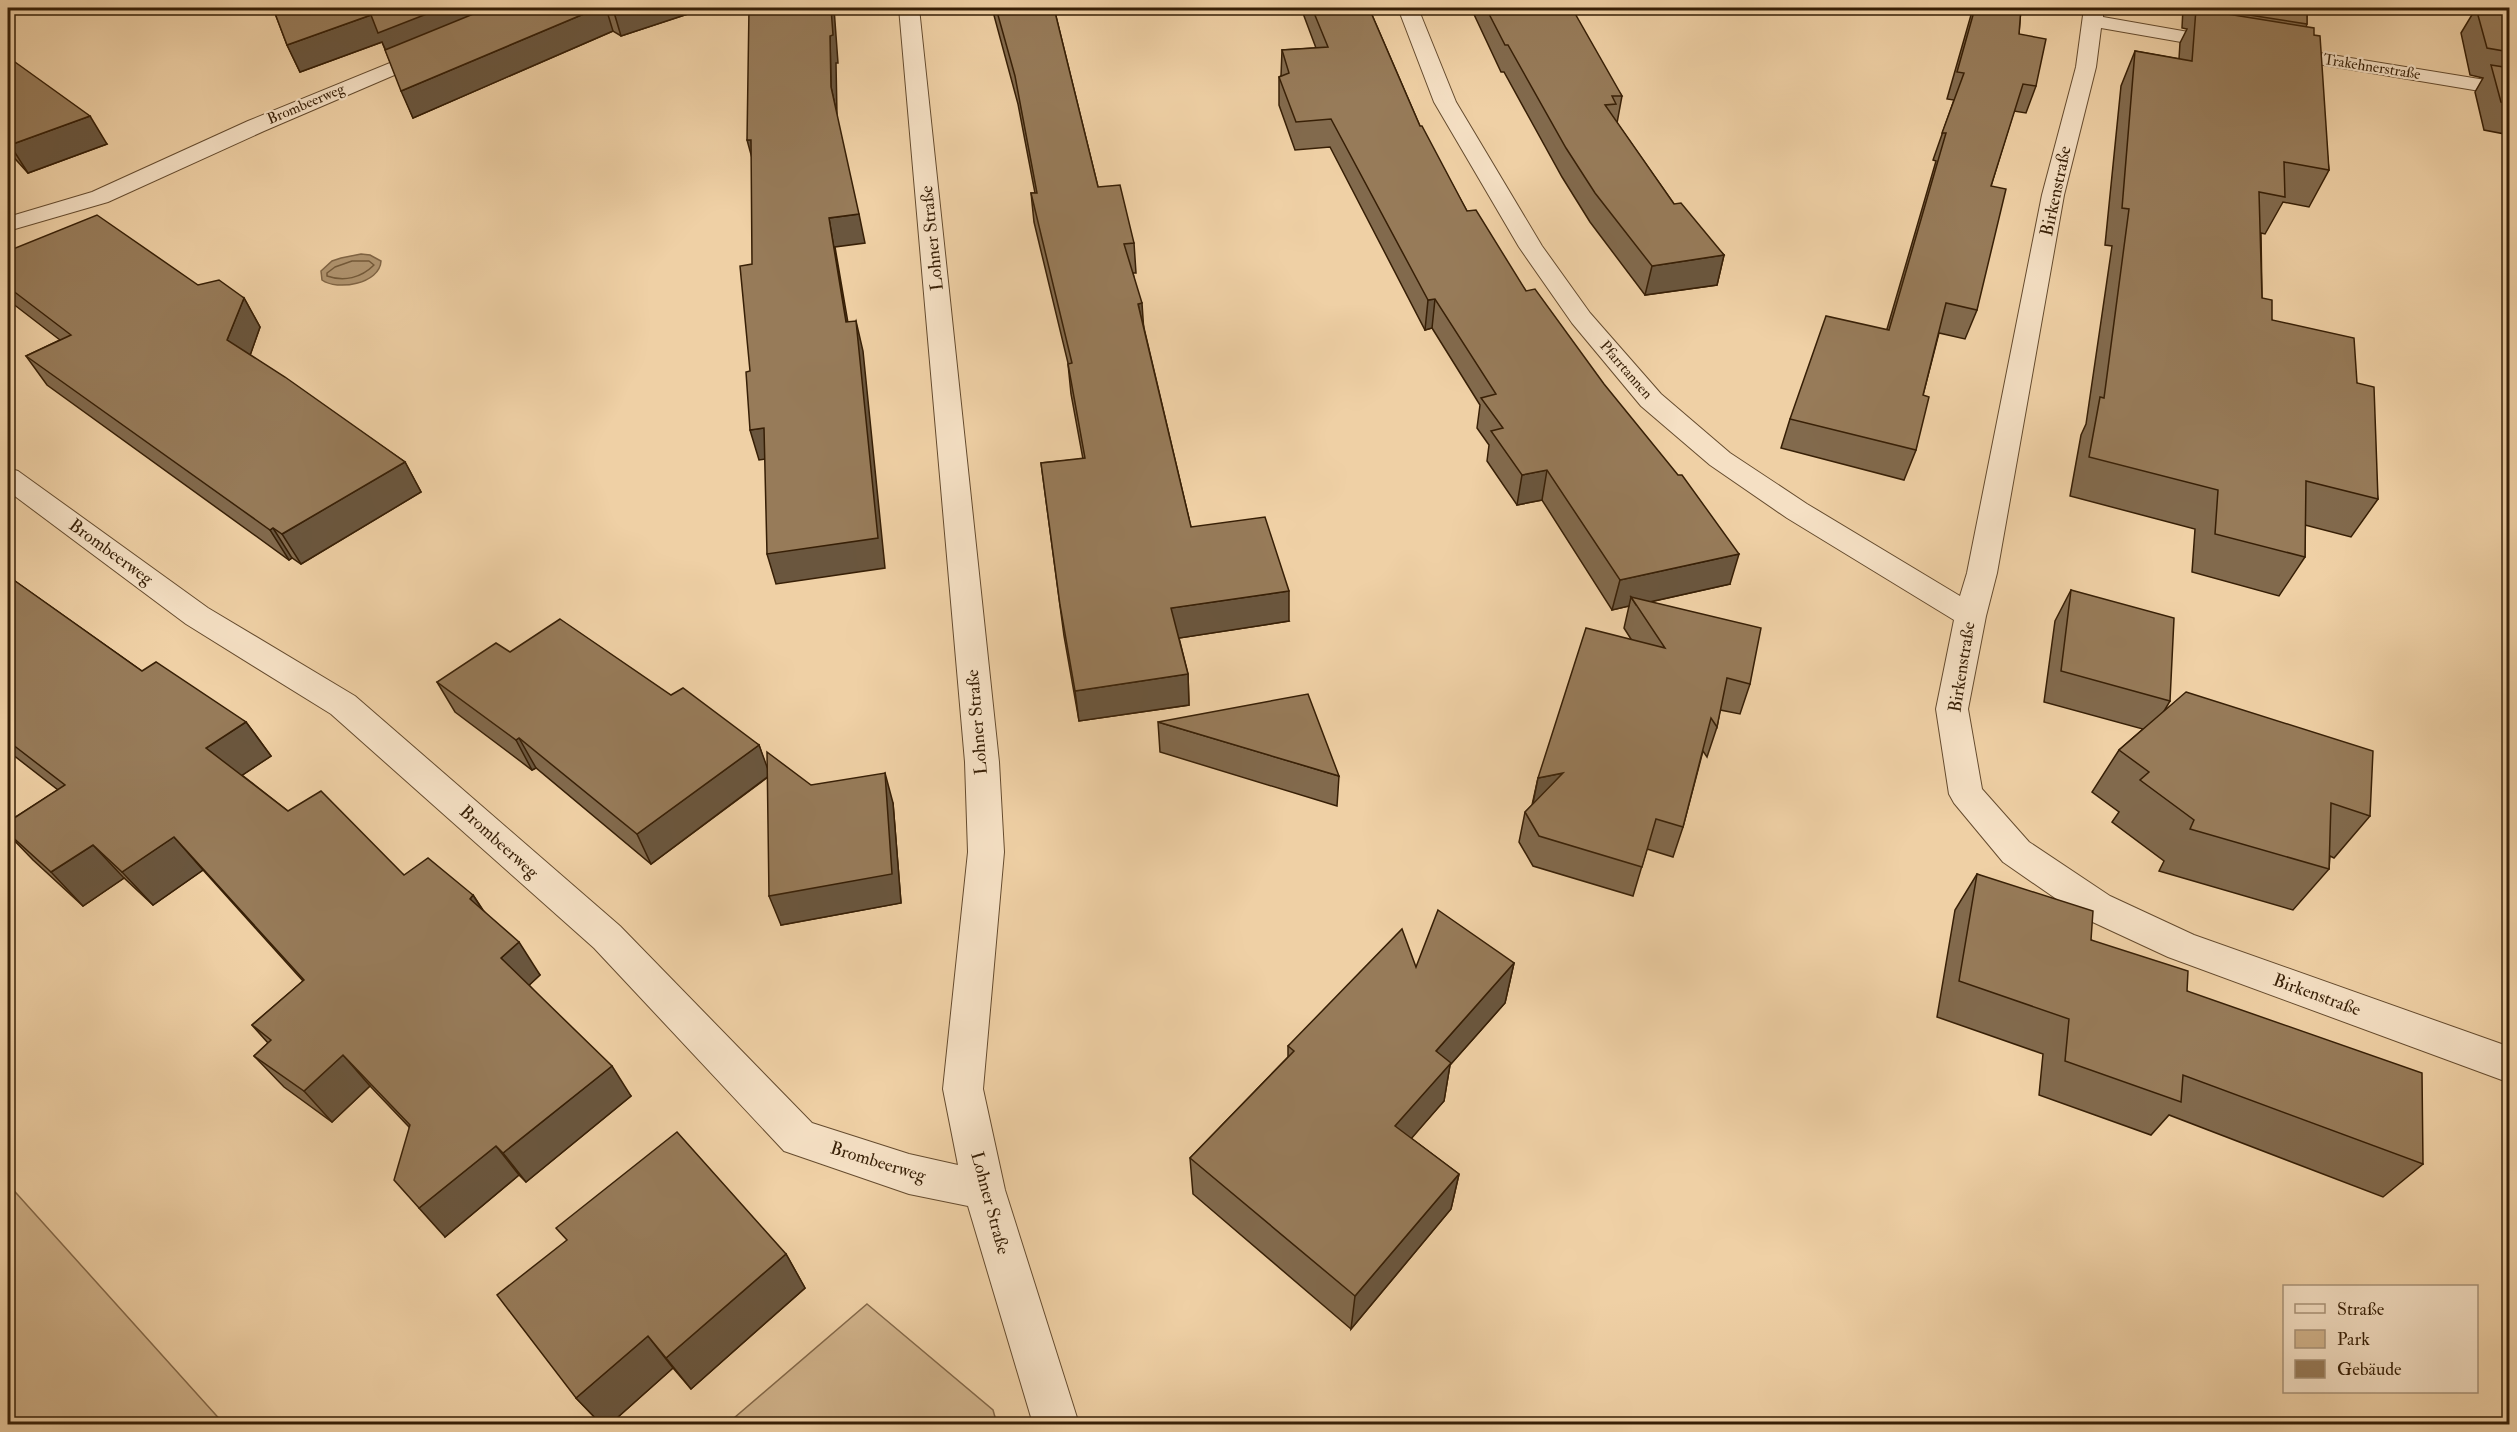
<svg xmlns="http://www.w3.org/2000/svg" width="2517" height="1432" font-family="'IM FELL Double Pica',serif">
  <rect width="100%" height="100%" fill="#efd0a5"/>
  <filter id="stains"><feTurbulence type="fractalNoise" baseFrequency=".00333" numOctaves="4"/><feColorMatrix values="0 0 0 0 .2 0 0 0 0 .09 0 0 0 0 .02 0 0 0 .5 -.17"/></filter>
  <radialGradient id="worn" r=".72"><stop offset=".6" stop-color="#630" stop-opacity="0"/><stop offset="1" stop-color="#630" stop-opacity=".3"/></radialGradient>
  <g fill="#d0b28a" stroke="#846848" stroke-width="1.5">
    <polygon points="8,1184 224,1424 8,1424"/>
    <polygon points="867,1304 993,1410 997,1424 727,1424"/>
  </g>
  <path fill="#b0946f" stroke="#806545" stroke-width="1.5" d="M 361,254 L 370,255 L 381,261 C 380,284 337,291 322,280 L 321,271 L 332,261 L 341,258 Z"/>
  <g fill="none" stroke-linecap="round" stroke-linejoin="round">
    <path stroke="#745a3a" stroke-width="1.5" d="M 352,261 L 369,261 L 374,265 C 361,278 344,282 327,276 L 327,273 L 335,267 Z"/>
    <defs>
      <g id="minor">
        <polygon points="899,8 919,8 999,762 1004,852 983,1089 1005,1190 1079,1424 1033,1424 968,1206 909,1194 784,1151 594,948 331,714 186,624 8,491 8,468 18,471 208,608 355,696 620,926 812,1123 909,1154 958,1165 943,1089 968,852 965,762"/>
        <polygon points="1398,8 1418,8 1456,102 1542,246 1590,313 1661,394 1730,453 1807,504 1960,596 1967,573 2042,195 2076,67 2084,8 2103,8 2103,17 2234,40 2237,44 2234,48 2227,50 2101,28 2096,67 2064,195 1997,573 1986,616 1968,709 1982,789 2029,842 2110,896 2194,935 2510,1047 2510,1083 2168,957 2084,918 2003,862 1954,803 1949,794 1936,709 1954,620 1787,518 1710,465 1641,406 1572,323 1519,247 1434,102"/>
        <polygon points="434,45 441,47 444,51 441,55 264,131 108,202 8,231 8,217 92,192 248,121"/>
        <polygon points="2277,46 2510,84 2510,96 2270,56 2267,52 2270,48"/>
      </g>
    </defs>
    <use href="#minor" stroke="#654b2e" stroke-width="2"/>
    <use href="#minor" fill="#f5e0c4" fill-rule="evenodd"/>
  </g>
  <g fill="#826a4d" stroke="#371f06" stroke-width="1.5">
    <polygon points="273,8 706,8 621,36 613,31 413,118 382,42 300,72 287,45"/>
    <polygon points="992,8 1054,8 1098,187 1134,243 1136,273 1133,273 1144,328 1191,527 1289,621 1179,638 1188,674 1189,705 1079,721 1064,636 1041,463 1083,459 1071,394 1068,364 1068,363 1034,222 1031,193 1035,193 1018,104"/>
    <polygon points="1301,8 1369,8 1420,126 1467,211 1526,291 1730,584 1650,602 1750,684 1740,714 1720,710 1717,727 1707,757 1703,751 1683,827 1673,857 1647,849 1633,896 1533,866 1519,842 1525,812 1532,805 1538,778 1631,639 1624,628 1629,606 1612,610 1542,500 1517,505 1487,461 1489,445 1477,428 1480,405 1432,328 1425,330 1330,147 1295,150 1279,105 1279,77 1281,76 1282,50 1316,48"/>
    <polygon points="1471,8 1561,8 1622,96 1617,123 1674,204 1724,255 1717,285 1645,295 1590,222 1562,177 1504,72 1501,72"/>
    <polygon points="1973,8 2021,8 2019,34 2036,86 2026,113 2014,111 1991,186 1977,310 1965,339 1939,333 1923,395 1916,450 1904,480 1781,448 1790,419 1887,329 1936,161 1933,160 1954,100 1947,99"/>
    <polygon points="2183,8 2307,8 2307,24 2306,27 2314,35 2329,170 2309,207 2283,202 2265,234 2261,233 2262,298 2272,320 2357,383 2378,499 2351,537 2305,525 2305,557 2279,596 2192,572 2195,529 2070,496 2081,435 2086,424 2112,246 2105,245 2121,86 2135,51 2179,59 2180,43 2187,29 2182,28"/>
    <polygon points="2476,8 2510,12 2510,135 2484,130 2475,92 2483,78 2470,75 2461,33"/>
    <polygon points="8,57 107,144 28,173 8,151"/>
    <polygon points="8,251 198,285 244,298 260,327 250,355 405,462 421,492 301,564 292,558 289,560 47,385 26,356 60,340 8,300"/>
    <polygon points="8,572 15,581 142,671 246,722 271,756 242,775 288,811 404,875 473,895 483,910 540,975 529,985 631,1096 526,1182 519,1175 445,1237 409,1127 370,1086 332,1122 284,1087 254,1056 268,1043 252,1025 303,981 203,870 153,905 124,878 83,906 33,860 8,834 8,822 58,790 8,751"/>
    <polygon points="2071,590 2170,701 2163,713 2370,816 2334,858 2330,856 2329,869 2293,910 2159,871 2164,861 2112,822 2119,812 2092,792 2119,750 2143,729 2044,702 2055,621"/>
    <polygon points="510,652 671,695 759,745 767,769 811,785 893,803 901,903 781,925 768,777 651,864 536,768 532,770 455,712 437,682"/>
    <polygon points="1158,722 1339,776 1337,806 1160,752"/>
    <polygon points="1977,874 2091,940 2187,991 2423,1164 2383,1197 2169,1115 2151,1135 2039,1095 2043,1054 1937,1017 1955,910"/>
    <polygon points="1514,963 1505,1003 1450,1065 1444,1101 1411,1138 1459,1174 1451,1209 1351,1329 1193,1194 1190,1158 1288,1057 1288,1046 1416,967"/>
    <polygon points="567,1240 786,1254 805,1288 691,1389 673,1368 609,1425 602,1425 576,1398"/>
  </g>
  <g fill="#6a563e" stroke="#371f06" stroke-width="1.5">
    <polygon points="442,8 517,8 390,60 382,42 300,72 287,45 371,15"/>
    <polygon points="598,8 606,8 613,31 413,118 401,91"/>
    <polygon points="618,8 706,8 621,36 613,9"/>
    <polygon points="831,8 834,8 838,63 836,63 837,115 831,87 830,36"/>
    <polygon points="90,116 107,144 28,173 10,145"/>
    <polygon points="747,140 751,140 755,169"/>
    <polygon points="859,214 865,243 835,247 853,352 846,322 829,218"/>
    <polygon points="1724,255 1717,285 1645,295 1652,266"/>
    <polygon points="244,298 260,327 245,370 227,340"/>
    <polygon points="1435,299 1432,328 1425,330 1428,300"/>
    <polygon points="1142,303 1144,333 1138,304"/>
    <polygon points="856,321 863,351 885,568 776,584 767,554"/>
    <polygon points="764,428 773,458 759,460 750,430"/>
    <polygon points="405,462 421,492 301,564 282,534"/>
    <polygon points="1547,470 1542,500 1517,505 1522,475"/>
    <polygon points="273,528 292,558 289,560 270,530"/>
    <polygon points="1739,554 1730,584 1636,605 1631,597 1629,606 1612,610 1620,580"/>
    <polygon points="1289,591 1289,621 1173,639 1171,608"/>
    <polygon points="1188,674 1189,705 1079,721 1075,691"/>
    <polygon points="246,722 271,756 232,782 206,748"/>
    <polygon points="519,738 536,768 532,770 516,740"/>
    <polygon points="759,745 770,775 651,864 637,834"/>
    <polygon points="885,773 893,803 901,903 781,925 769,896"/>
    <polygon points="1563,773 1532,808 1538,778"/>
    <polygon points="174,837 203,870 153,905 122,872"/>
    <polygon points="93,845 124,878 83,906 51,872"/>
    <polygon points="473,895 494,928 470,899"/>
    <polygon points="519,942 540,975 523,991 501,958"/>
    <polygon points="1514,963 1505,1003 1450,1065 1444,1101 1390,1163 1395,1126 1436,1051"/>
    <polygon points="343,1055 370,1086 332,1122 304,1091"/>
    <polygon points="612,1066 631,1096 526,1182 503,1153"/>
    <polygon points="496,1146 519,1175 445,1237 419,1208"/>
    <polygon points="1459,1174 1451,1209 1351,1329 1355,1296"/>
    <polygon points="786,1254 805,1288 691,1389 666,1358"/>
    <polygon points="648,1336 673,1368 609,1425 602,1425 576,1398"/>
  </g>
  <g fill="#977b59" stroke="#371f06" stroke-width="1.5">
    <polygon points="273,8 442,8 378,33 371,15 287,45"/>
    <polygon points="488,8 598,8 401,91 385,50"/>
    <polygon points="749,8 831,8 833,35 830,36 831,87 859,214 829,218 846,322 856,321 878,538 767,554 764,428 750,430 746,372 750,371 740,266 752,264 751,140 747,140"/>
    <polygon points="996,8 1054,8 1098,187 1120,185 1134,243 1124,244 1142,303 1138,304 1191,527 1265,517 1289,591 1171,608 1188,674 1075,691 1060,605 1041,463 1085,458 1068,364 1072,363 1031,193 1037,193 1015,76"/>
    <polygon points="1312,8 1369,8 1420,126 1422,126 1467,211 1476,210 1526,291 1535,289 1604,384 1678,475 1682,475 1739,554 1620,580 1547,470 1522,475 1491,431 1503,428 1481,398 1496,394 1435,299 1428,300 1331,119 1296,122 1279,77 1289,73 1282,50 1328,47"/>
    <polygon points="1486,8 1561,8 1562,10 1573,10 1622,96 1612,96 1616,104 1605,105 1674,204 1681,203 1724,255 1652,266 1595,193 1566,148 1508,45 1505,45"/>
    <polygon points="1975,8 2021,8 2019,34 2046,39 2036,86 2023,84 1991,186 2006,189 1977,310 1946,303 1923,395 1929,397 1916,450 1790,419 1826,316 1889,330 1946,133 1942,133 1964,73 1957,72"/>
    <polygon points="2204,8 2307,8 2307,24"/>
    <polygon points="2476,8 2483,8 2510,12 2510,52 2487,48"/>
    <polygon points="2196,9 2314,28 2314,35 2320,36 2329,170 2284,162 2285,197 2259,192 2262,298 2272,300 2272,320 2354,338 2357,383 2374,387 2378,499 2306,481 2305,557 2215,534 2218,490 2089,457 2100,397 2104,398 2129,209 2122,208 2135,51 2192,61"/>
    <polygon points="8,57 90,116 10,145 8,142"/>
    <polygon points="2491,65 2510,68 2510,104 2501,102"/>
    <polygon points="97,215 198,285 219,280 244,298 227,340 285,377 405,462 282,534 273,528 270,530 26,356 71,335 8,287 8,251"/>
    <polygon points="8,576 142,671 156,662 246,722 206,748 288,811 321,791 404,875 428,858 473,895 470,899 519,942 501,958 612,1066 503,1153 496,1146 419,1208 394,1180 410,1125 343,1055 304,1091 254,1056 271,1040 252,1025 304,980 174,837 122,872 93,845 51,872 8,833 8,822 65,785 8,741"/>
    <polygon points="2071,590 2174,618 2170,701 2061,671"/>
    <polygon points="1631,597 1761,628 1750,684 1727,678 1717,727 1711,718 1683,827 1656,819 1642,867 1539,836 1525,812 1563,773 1538,778 1586,628 1665,648"/>
    <polygon points="560,619 671,695 683,688 759,745 637,834 519,738 516,740 437,682 496,643 510,652"/>
    <polygon points="2186,692 2373,751 2370,816 2331,803 2329,869 2190,829 2194,820 2140,780 2149,772 2119,750"/>
    <polygon points="1308,694 1339,776 1158,722"/>
    <polygon points="767,752 811,785 885,773 892,874 769,896"/>
    <polygon points="1977,874 2093,911 2091,940 2188,971 2187,991 2422,1073 2423,1164 2183,1075 2181,1102 2065,1061 2069,1019 1959,981"/>
    <polygon points="1438,910 1514,963 1436,1051 1451,1063 1395,1126 1459,1174 1355,1296 1190,1158 1294,1051 1288,1046 1402,929 1416,967"/>
    <polygon points="677,1132 786,1254 666,1358 648,1336 576,1398 497,1295 567,1240 556,1228"/>
  </g>
  <g text-anchor="middle" dominant-baseline="central" stroke-width="4.5" stroke-linejoin="round" paint-order="stroke">
    <g font-size="15" fill="#371f06" stroke="#f5e0c4">
      <text transform="translate(2372 67) rotate(9)">Trakehnerstraße</text>
      <text transform="translate(306 104) rotate(-23)">Brombeerweg</text>
      <text transform="translate(1626 370) rotate(49)">Pfarrtannen</text>
    </g>
    <g font-size="18" fill="#371f06" stroke="#f5e0c4">
      <text transform="translate(2056 191) rotate(-78)">Birkenstraße</text>
      <text transform="translate(932 238) rotate(-96)">Lohner Straße</text>
      <text transform="translate(111 552) rotate(36)">Brombeerweg</text>
      <text transform="translate(1962 667) rotate(-81)">Birkenstraße</text>
      <text transform="translate(977 722) rotate(-95)">Lohner Straße</text>
      <text transform="translate(499 842) rotate(42)">Brombeerweg</text>
      <text transform="translate(2317 995) rotate(20)">Birkenstraße</text>
      <text transform="translate(878 1162) rotate(17)">Brombeerweg</text>
      <text transform="translate(990 1203) rotate(75)">Lohner Straße</text>
    </g>
  </g>
  <rect width="2517" height="1432" fill="none" stroke="#efd0a5" stroke-width="30"/>
  <rect x="9" y="9" width="2499" height="1414" fill="none" stroke="#371f06" stroke-width="3"/>
  <rect x="15" y="15" width="2487" height="1402" fill="none" stroke="#371f06" stroke-width="1.5"/>
  <rect x="2283" y="1285" width="195" height="108" fill="#f5e0c4" stroke="#a99378" stroke-width="1.5"/>
  <rect x="2295" y="1304" width="30" height="9" fill="#f5e0c4" stroke="#a99378" stroke-width="1.5"/>
  <text x="2337" y="1315" font-size="18" fill="#371f06">Straße</text>
  <rect x="2295" y="1330" width="30" height="18" fill="#d0b28a" stroke="#a99378" stroke-width="1.5"/>
  <text x="2337" y="1345" font-size="18" fill="#371f06">Park</text>
  <rect x="2295" y="1360" width="30" height="18" fill="#977b59" stroke="#a99378" stroke-width="1.5"/>
  <text x="2337" y="1375" font-size="18" fill="#371f06">Gebäude</text>
  <rect width="100%" height="100%" filter="url(#stains)"/>
  <rect width="100%" height="100%" fill="url(#worn)"/>
</svg>
